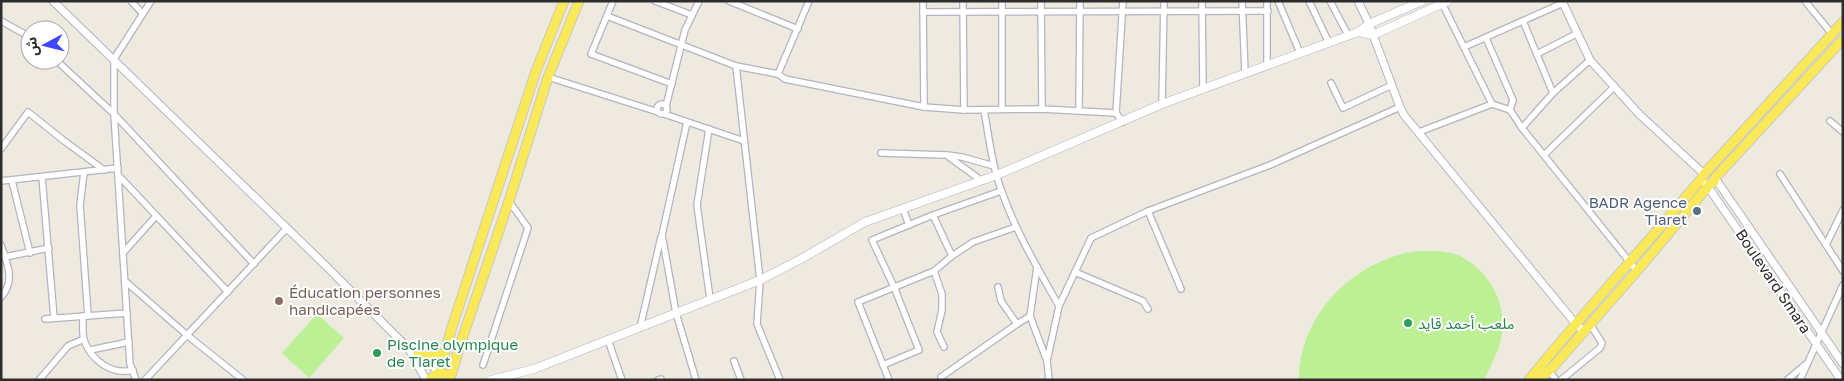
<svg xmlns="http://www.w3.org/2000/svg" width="1844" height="381" font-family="'Golos Text','Noto Sans Arabic',sans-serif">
  <rect width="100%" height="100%" fill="#efeadf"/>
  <g fill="#bdf094">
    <path d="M 1416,251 C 1430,251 1445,250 1458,255 C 1487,268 1507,302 1502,333 C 1500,350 1491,365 1484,380 L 1299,380 C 1299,315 1353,261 1416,251 Z"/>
    <polygon points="317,314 344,338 309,378 282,353"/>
  </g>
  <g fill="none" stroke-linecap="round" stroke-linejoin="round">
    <defs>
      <g id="minor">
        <polyline points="131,1 142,13"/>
        <polyline points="613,1 591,54 672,84"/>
        <polyline points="655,1 692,15"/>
        <polyline points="729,1 798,29"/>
        <polyline points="923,1 924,107"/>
        <polyline points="963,1 964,110"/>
        <polyline points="1041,1 1042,109"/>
        <polyline points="1202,1 1203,88"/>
        <polyline points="1242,1 1245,72"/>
        <polyline points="1278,1 1300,53"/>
        <polyline points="1309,1 1329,43"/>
        <polyline points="1330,1 1348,35"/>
        <polyline points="1441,1 1492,104 1510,110 1522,128 1637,271"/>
        <polyline points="1805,1 1832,34"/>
        <polyline points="923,12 1268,11"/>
        <polyline points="607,16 736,66 778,74 785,79 924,107 964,110 1042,109 1116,113 1123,122"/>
        <polyline points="1,21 30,37"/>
        <polyline points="1523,21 1553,93 1590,60"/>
        <polyline points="1486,38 1513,100 1510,110"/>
        <polyline points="1464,47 1563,3"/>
        <polyline points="1537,54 1578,33"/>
        <polyline points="56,60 114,114 254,264"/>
        <polyline points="1267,65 1267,1"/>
        <polyline points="736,66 760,280 757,324 780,380"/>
        <polyline points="778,74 809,1"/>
        <polyline points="548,77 658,112"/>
        <polyline points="1331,83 1343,108 1392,85"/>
        <circle cx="662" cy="109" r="5"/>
        <polyline points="1162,104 1164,1"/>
        <polyline points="666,106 685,30 699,1"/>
        <polyline points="1002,109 1002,1"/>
        <path d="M 984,110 C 989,137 992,166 1002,192 C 1016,232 1038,269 1059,306"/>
        <polyline points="1079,110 1080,1"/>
        <polyline points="1116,113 1123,1"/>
        <polyline points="664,114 744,141"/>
        <polyline points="1830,121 1843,132"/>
        <polyline points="687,122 662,235 676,313 696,380"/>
        <polyline points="1522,128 1553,93"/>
        <polyline points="709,129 697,205 710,299"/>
        <polyline points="1419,132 1492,104"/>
        <polyline points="1,149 28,112 63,140 104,170"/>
        <polyline points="881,153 947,155 962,157 994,166"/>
        <polyline points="1545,154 1614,87"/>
        <polyline points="949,157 982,181"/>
        <polyline points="84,172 80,205 88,316"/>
        <polyline points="1780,174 1843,271"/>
        <polyline points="119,176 228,292"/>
        <polyline points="42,177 54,318"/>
        <polyline points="1,181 118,168"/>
        <polyline points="12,181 30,253"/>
        <polyline points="903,209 909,225"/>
        <polyline points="1148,211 1181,289"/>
        <polyline points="933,215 952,256"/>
        <path d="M 1,245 C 7,263 16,281 1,297"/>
        <polyline points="1826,245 1843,210"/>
        <polyline points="123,253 156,216"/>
        <polyline points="5,257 49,248"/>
        <polyline points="1037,267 1030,316 1047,361"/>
        <polyline points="934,271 942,294 942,310 937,332 944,347"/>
        <polyline points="1075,272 1143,301 1148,309"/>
        <polyline points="125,281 187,335 243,380"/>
        <polyline points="998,287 1001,301 1017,324"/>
        <path d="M 83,316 C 83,324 82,333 84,340 C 91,360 112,376 133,370"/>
        <polyline points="45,319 127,313"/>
        <polyline points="640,328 661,237"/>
        <polyline points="608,340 622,380"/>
        <polyline points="90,350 129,342"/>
        <polyline points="734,361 741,380"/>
        <polyline points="483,365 528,228 509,201"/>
        <polyline points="883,365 919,350 894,287 872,240 933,215 1001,191"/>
        <polyline points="1549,370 1556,380"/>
        <polyline points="941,377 1017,324 1030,316"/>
        <polyline points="39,380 68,346 84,339"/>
        <polyline points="136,380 130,364 114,114 114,59 151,1"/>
        <polyline points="145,380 287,228"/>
        <polyline points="658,380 661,379"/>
        <polyline points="889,380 858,302 934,271 952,256 973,242 1016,227"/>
        <polyline points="1049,380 1047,361 1059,306 1091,238 1148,211 1270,165 1400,107"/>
        <polyline points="1561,380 1600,348 1602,343 1590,324"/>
        <polyline points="1787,380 1806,364"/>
        <polyline points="1800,380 1843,285"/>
      </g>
      <g id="tertiary">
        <polyline points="53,1 325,265 409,349 426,380"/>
        <polyline points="1358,1 1369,24 1400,107 1404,115 1575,323 1583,331"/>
        <polyline points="1562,1 1590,60 1639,114 1704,174"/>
        <polyline points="1715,178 1843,364"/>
        <polyline points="1706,184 1841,380"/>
        <polyline points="417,355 433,366 438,374"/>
      </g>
      <g id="secondary">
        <polyline points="1358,32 1373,35 1448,1"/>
        <polyline points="491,380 534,369 760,280 801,259 865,222 997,175 1162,104 1358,32 1369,24 1422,1"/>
      </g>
      <g id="primary">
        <polyline points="418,355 431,356 444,354"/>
        <polyline points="439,374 452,327 536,71 564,1"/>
        <polyline points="450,379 460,345 509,201 548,77 579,1"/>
        <polyline points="430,380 435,375 445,374"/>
        <path d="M 1529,380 C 1585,311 1645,246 1702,178 L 1704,174 L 1843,22"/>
        <polyline points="1538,380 1552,368 1637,271 1710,184 1714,182 1715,178 1843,39"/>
      </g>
    </defs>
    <use href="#minor" stroke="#b3b3c1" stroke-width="8"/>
    <use href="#tertiary" stroke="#b3b3c1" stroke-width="9"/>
    <use href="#secondary" stroke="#b3b3c1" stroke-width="9"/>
    <use href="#primary" stroke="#c8c8c8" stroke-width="11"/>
    <use href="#minor" stroke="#fff" stroke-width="5.5"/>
    <use href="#tertiary" stroke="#fff" stroke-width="7"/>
    <use href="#secondary" stroke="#fff" stroke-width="8"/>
    <use href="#primary" stroke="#f9e959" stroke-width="9"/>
  </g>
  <circle fill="#5c6f8a" stroke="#fff" stroke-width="2" cx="1697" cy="211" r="5"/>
  <circle fill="#8d6e63" stroke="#fff" stroke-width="2" cx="279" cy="301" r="5"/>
  <g fill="#2e9e5b" stroke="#fff" stroke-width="2">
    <circle cx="1408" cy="323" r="5"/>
    <circle cx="377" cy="353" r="5"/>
  </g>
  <g text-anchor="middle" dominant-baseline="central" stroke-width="4" stroke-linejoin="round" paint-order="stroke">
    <g font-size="15" fill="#4e5e75" stroke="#fff" text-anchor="end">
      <text x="1687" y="202">BADR Agence<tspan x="1687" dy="17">Tiaret</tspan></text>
    </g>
    <g font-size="15" fill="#2d2d2d" stroke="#fff">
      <text transform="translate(1774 281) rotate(56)">Boulevard Smara</text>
    </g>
    <g font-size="15" fill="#785e54" stroke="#fff" text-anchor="start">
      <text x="289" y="292">Éducation personnes<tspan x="289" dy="17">handicapées</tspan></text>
    </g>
    <g font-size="15" fill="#27864d" stroke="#fff" text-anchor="start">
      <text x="1418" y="323">ملعب أحمد قايد</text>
      <text x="387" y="344">Piscine olympique<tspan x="387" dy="17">de Tiaret</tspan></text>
    </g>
  </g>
  <rect width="1844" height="381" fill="none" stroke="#2d2d2d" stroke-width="5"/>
  <g transform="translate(45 45) rotate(263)"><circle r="24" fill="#ffffff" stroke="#ababab"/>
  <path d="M0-4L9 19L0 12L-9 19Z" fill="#3c47ff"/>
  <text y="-8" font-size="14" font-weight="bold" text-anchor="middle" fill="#2d2d2d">ش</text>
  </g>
</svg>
